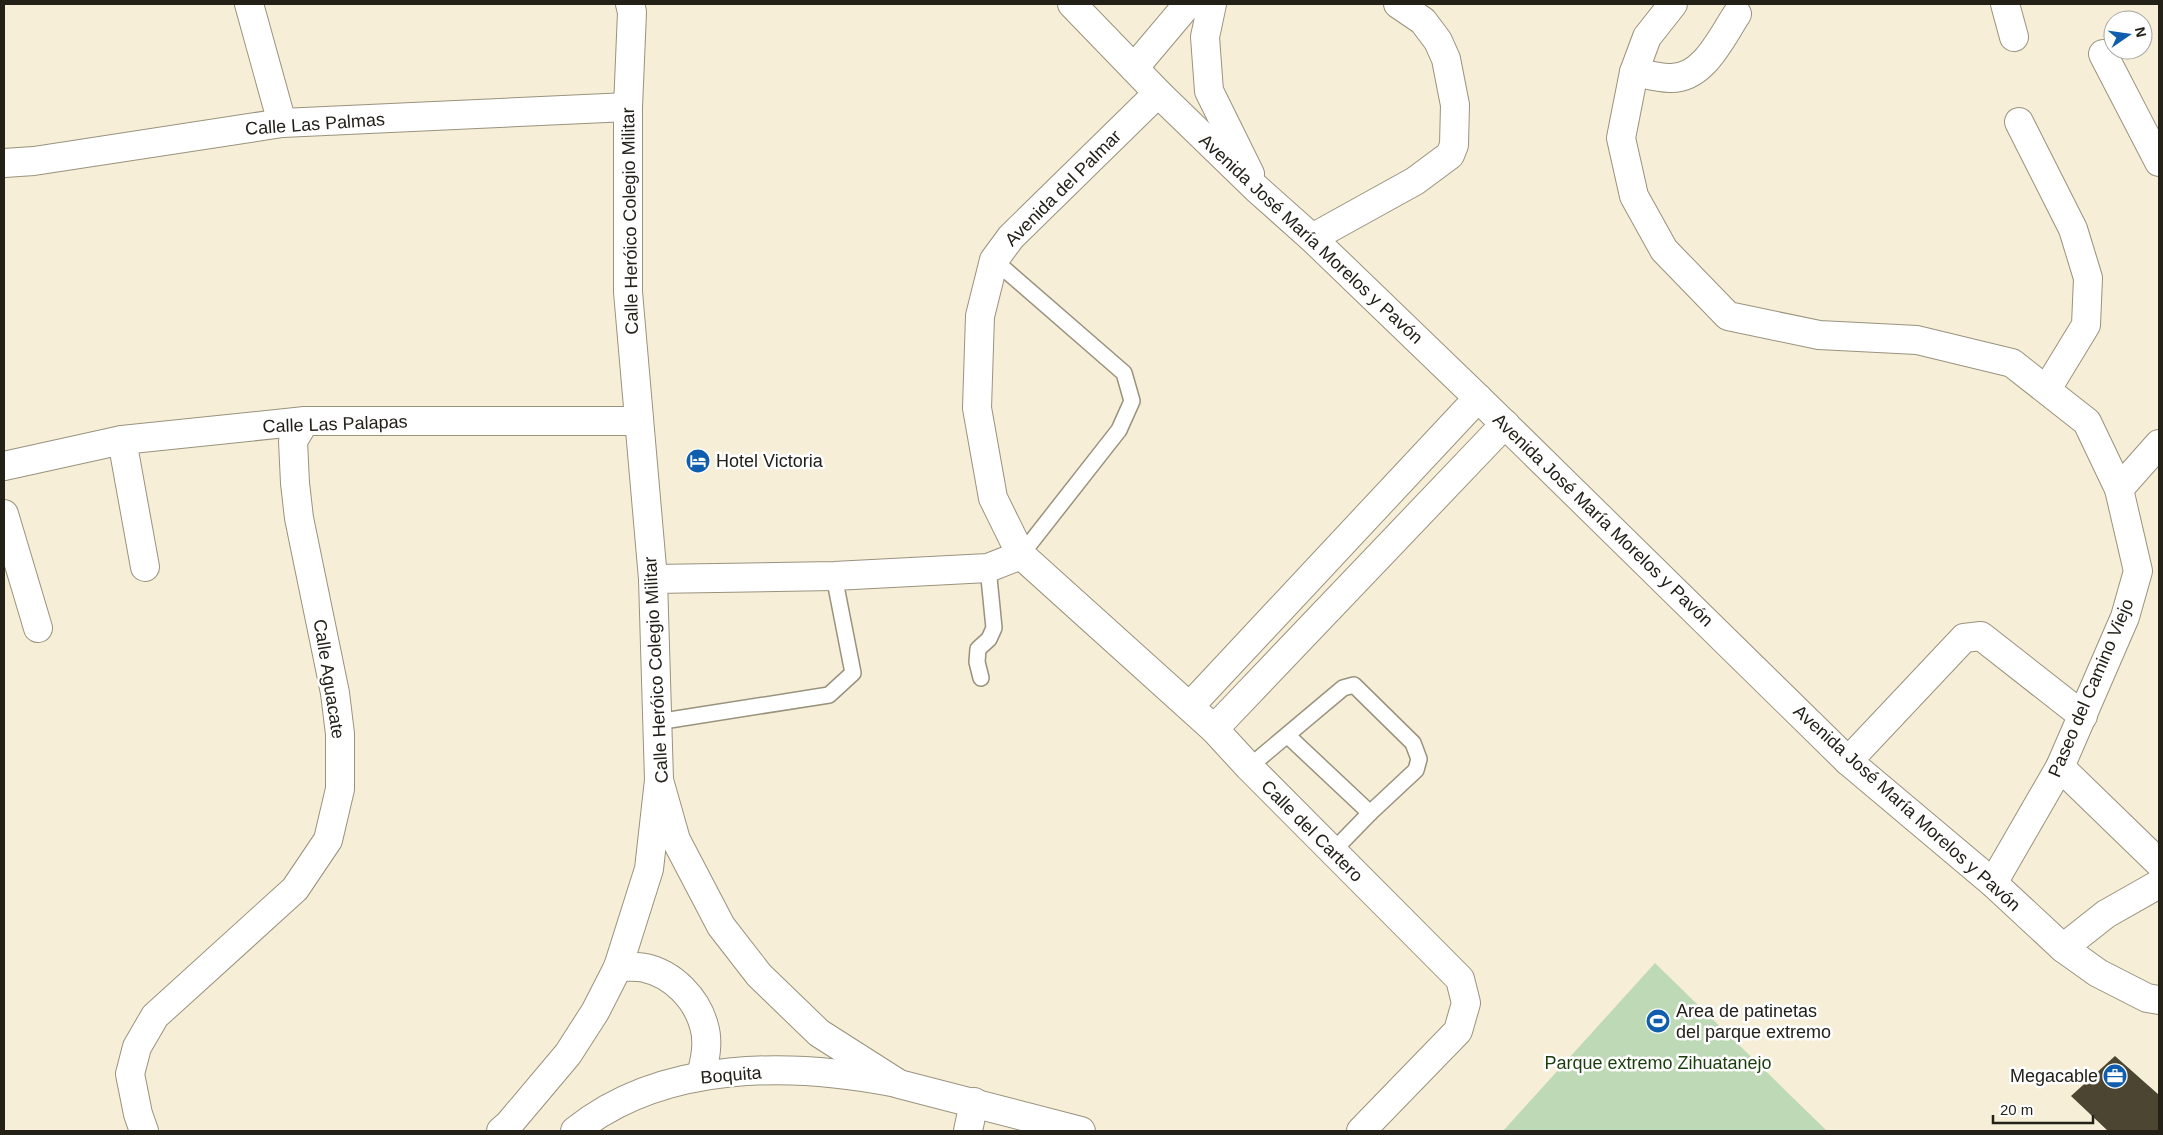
<svg xmlns="http://www.w3.org/2000/svg" width="2163" height="1135" font-family="Arial,sans-serif">
  <rect width="100%" height="100%" fill="#f6eed7"/>
  <polygon fill="#bed9b5" points="1655,963 1827,1131 1503,1131"/>
  <polygon fill="#4c4532" points="2115,1056 2159,1095 2159,1131 2108,1131 2071,1096"/>
  <g fill="none" stroke-linecap="round" stroke-linejoin="round">
    <defs>
      <g id="service">
        <polyline points="994,260 1124,373 1132,401 1119,430 1021,555"/>
        <polyline points="981,678 977,662 978,649 989,639 994,628 988,568"/>
        <polyline points="657,722 829,695 853,673 834,576"/>
        <polyline points="1249,767 1343,688 1354,685 1413,743 1419,759 1416,770 1370,813 1287,735"/>
        <polyline points="1333,851 1370,813"/>
      </g>
      <g id="minor">
        <polyline points="249,4 282,123"/>
        <polyline points="1673,4 1647,37 1634,72 1621,138 1634,196 1664,250 1728,316 1819,335 1917,340 2012,363 2087,422 2119,489 2138,571 2125,617 2060,767 1993,883"/>
        <polyline points="2005,4 2014,37"/>
        <polyline points="2103,54 2159,162"/>
        <polyline points="1134,68 1188,4"/>
        <path d="M 1634,72 C 1645,74 1657,78 1669,78 C 1703,80 1721,38 1737,14"/>
        <polyline points="1158,93 1011,237 994,260 980,316 977,408 993,498 1021,555 1214,729 1249,767 1460,979 1466,1003 1458,1031 1361,1131"/>
        <polyline points="2019,122 2073,229 2088,278 2086,325 2047,389"/>
        <polyline points="1312,238 1415,181 1450,155 1454,145 1455,105 1446,59 1438,41 1423,21 1398,4"/>
        <polyline points="122,440 145,567"/>
        <polyline points="2119,489 2159,444"/>
        <polyline points="4,514 38,628"/>
        <polyline points="653,579 834,576 988,568 1021,555"/>
        <polyline points="1190,706 1478,398"/>
        <polyline points="1214,729 1505,424"/>
        <polyline points="1848,761 1964,638 1981,636 2083,716"/>
        <polyline points="2060,767 2159,863"/>
        <polyline points="2063,948 2106,914 2159,884"/>
        <polyline points="144,1131 138,1114 130,1074 137,1047 155,1016 295,889 328,840 340,789 340,734 335,693 299,518 295,483 293,441 305,421"/>
        <polyline points="968,1131 974,1102"/>
      </g>
      <g id="tertiary">
        <polyline points="4,163 34,161 282,123 628,107"/>
        <polyline points="4,466 122,440 305,421 639,421"/>
        <path d="M 618,967 C 627,967 637,966 645,968 C 673,974 697,999 704,1026 C 709,1042 705,1060 701,1076"/>
        <polyline points="501,1131 509,1124 568,1054 595,1012 618,967 649,869 659,780"/>
        <path d="M 575,1131 C 663,1060 792,1062 897,1083"/>
      </g>
      <g id="secondary">
        <polyline points="630,4 632,12 628,107 628,292 653,579 659,780 676,840 721,926 759,975 819,1033 899,1084 1081,1131"/>
        <polyline points="1072,4 1158,93 1257,189 1312,238 1478,398 1848,761 1993,883 2063,948 2098,973 2147,998 2159,1000"/>
        <polyline points="1212,4 1205,37 1209,91 1250,174"/>
      </g>
    </defs>
    <use href="#service" stroke="#99927d" stroke-width="18"/>
    <use href="#minor" stroke="#99927d" stroke-width="30"/>
    <use href="#tertiary" stroke="#99927d" stroke-width="30"/>
    <use href="#secondary" stroke="#99927d" stroke-width="30"/>
    <use href="#service" stroke="#fff" stroke-width="15"/>
    <use href="#minor" stroke="#fff" stroke-width="28"/>
    <use href="#tertiary" stroke="#fff" stroke-width="28"/>
    <use href="#secondary" stroke="#fff" stroke-width="28"/>
  </g>
  <defs>
    <symbol id="hotel-disc" viewBox="-11 -11 22 22"><circle r="9.5" fill="#0f5ead" stroke="#fff"/><path d="M-6-4.5h1.5V1H6V5H4.5V3h-9V5H-6ZM-4 0a1.8 1.8 0 1 1 3.6 0ZM.5 0V-2.5h3Q6-2.5 6 0Z" fill="#fff"/></symbol>
    <symbol id="stadium-disc" viewBox="-11 -11 22 22"><circle r="9.5" fill="#0f5ead" stroke="#fff"/><path d="M0-5a6.5 5 0 1 0 0 10a6.5 5 0 1 0 0-10ZM-3.5-1.8h7v3.6h-7Z" fill="#fff"/></symbol>
    <symbol id="office-disc" viewBox="-11 -11 22 22"><circle r="9.5" fill="#0f5ead" stroke="#fff"/><path d="M-6-3h4V-5.5h4V-3h4V5H-6ZM-1-4.5V-3h2v-1.5ZM-6 0V1H6V0Z" fill="#fff"/></symbol>
  </defs>
  <g fill-rule="evenodd">
    <use href="#hotel-disc" x="684" y="447" width="28" height="28"/>
    <use href="#stadium-disc" x="1644" y="1007" width="28" height="28"/>
    <use href="#office-disc" x="2101" y="1062" width="28" height="28"/>
  </g>
  <g text-anchor="middle" dominant-baseline="central" stroke-width="5" stroke-linejoin="round" paint-order="stroke">
    <g font-size="18" fill="#232018" stroke="#fff">
      <text transform="translate(315 124) rotate(-4)">Calle Las Palmas</text>
      <text transform="translate(1063 188) rotate(-45)">Avenida del Palmar</text>
      <text transform="translate(630 221) rotate(-91)">Calle Heróico Colegio Militar</text>
      <text transform="translate(1311 239) rotate(43)">Avenida José María Morelos y Pavón</text>
      <text transform="translate(335 424) rotate(-2)">Calle Las Palapas</text>
      <text transform="translate(1603 520) rotate(44)">Avenida José María Morelos y Pavón</text>
      <text transform="translate(656 670) rotate(-93)">Calle Heróico Colegio Militar</text>
      <text transform="translate(329 679) rotate(81)">Calle Aguacate</text>
      <text transform="translate(2091 688) rotate(-67)">Paseo del Camino Viejo</text>
      <text transform="translate(1907 808) rotate(42)">Avenida José María Morelos y Pavón</text>
      <text transform="translate(1312 831) rotate(45)">Calle del Cartero</text>
      <text transform="translate(731 1075) rotate(-5)">Boquita</text>
    </g>
    <g font-size="18" fill="#232018" stroke="#fff" text-anchor="start">
      <text x="716" y="461">Hotel Victoria</text>
      <text x="1676" y="1011">Area de patinetas<tspan x="1676" dy="21">del parque extremo</tspan></text>
      <text x="2098" y="1076" text-anchor="end">Megacable</text>
    </g>
    <g font-size="18" fill="#1a3d0c" stroke="#fff">
      <text x="1658" y="1063">Parque extremo Zihuatanejo</text>
    </g>
  </g>
  <rect width="2163" height="1135" fill="none" stroke="#232018" stroke-width="10"/>
  <g transform="translate(2128 35) rotate(77)"><circle r="24" fill="#ffffff" stroke="#a7a6a3"/>
  <path d="M0-4L9 19L0 12L-9 19Z" fill="#0f5ead"/>
  <text y="-8" font-size="14" font-weight="bold" text-anchor="middle" fill="#232018">N</text>
  </g>
  <path d="M1993 1115v8h100v-8" fill="none" stroke="#232018" stroke-width="2.5"/>
  <text x="2000" y="1115" font-size="15" fill="#232018" stroke="#ffffff" stroke-width="4" paint-order="stroke">20 m</text>
</svg>
